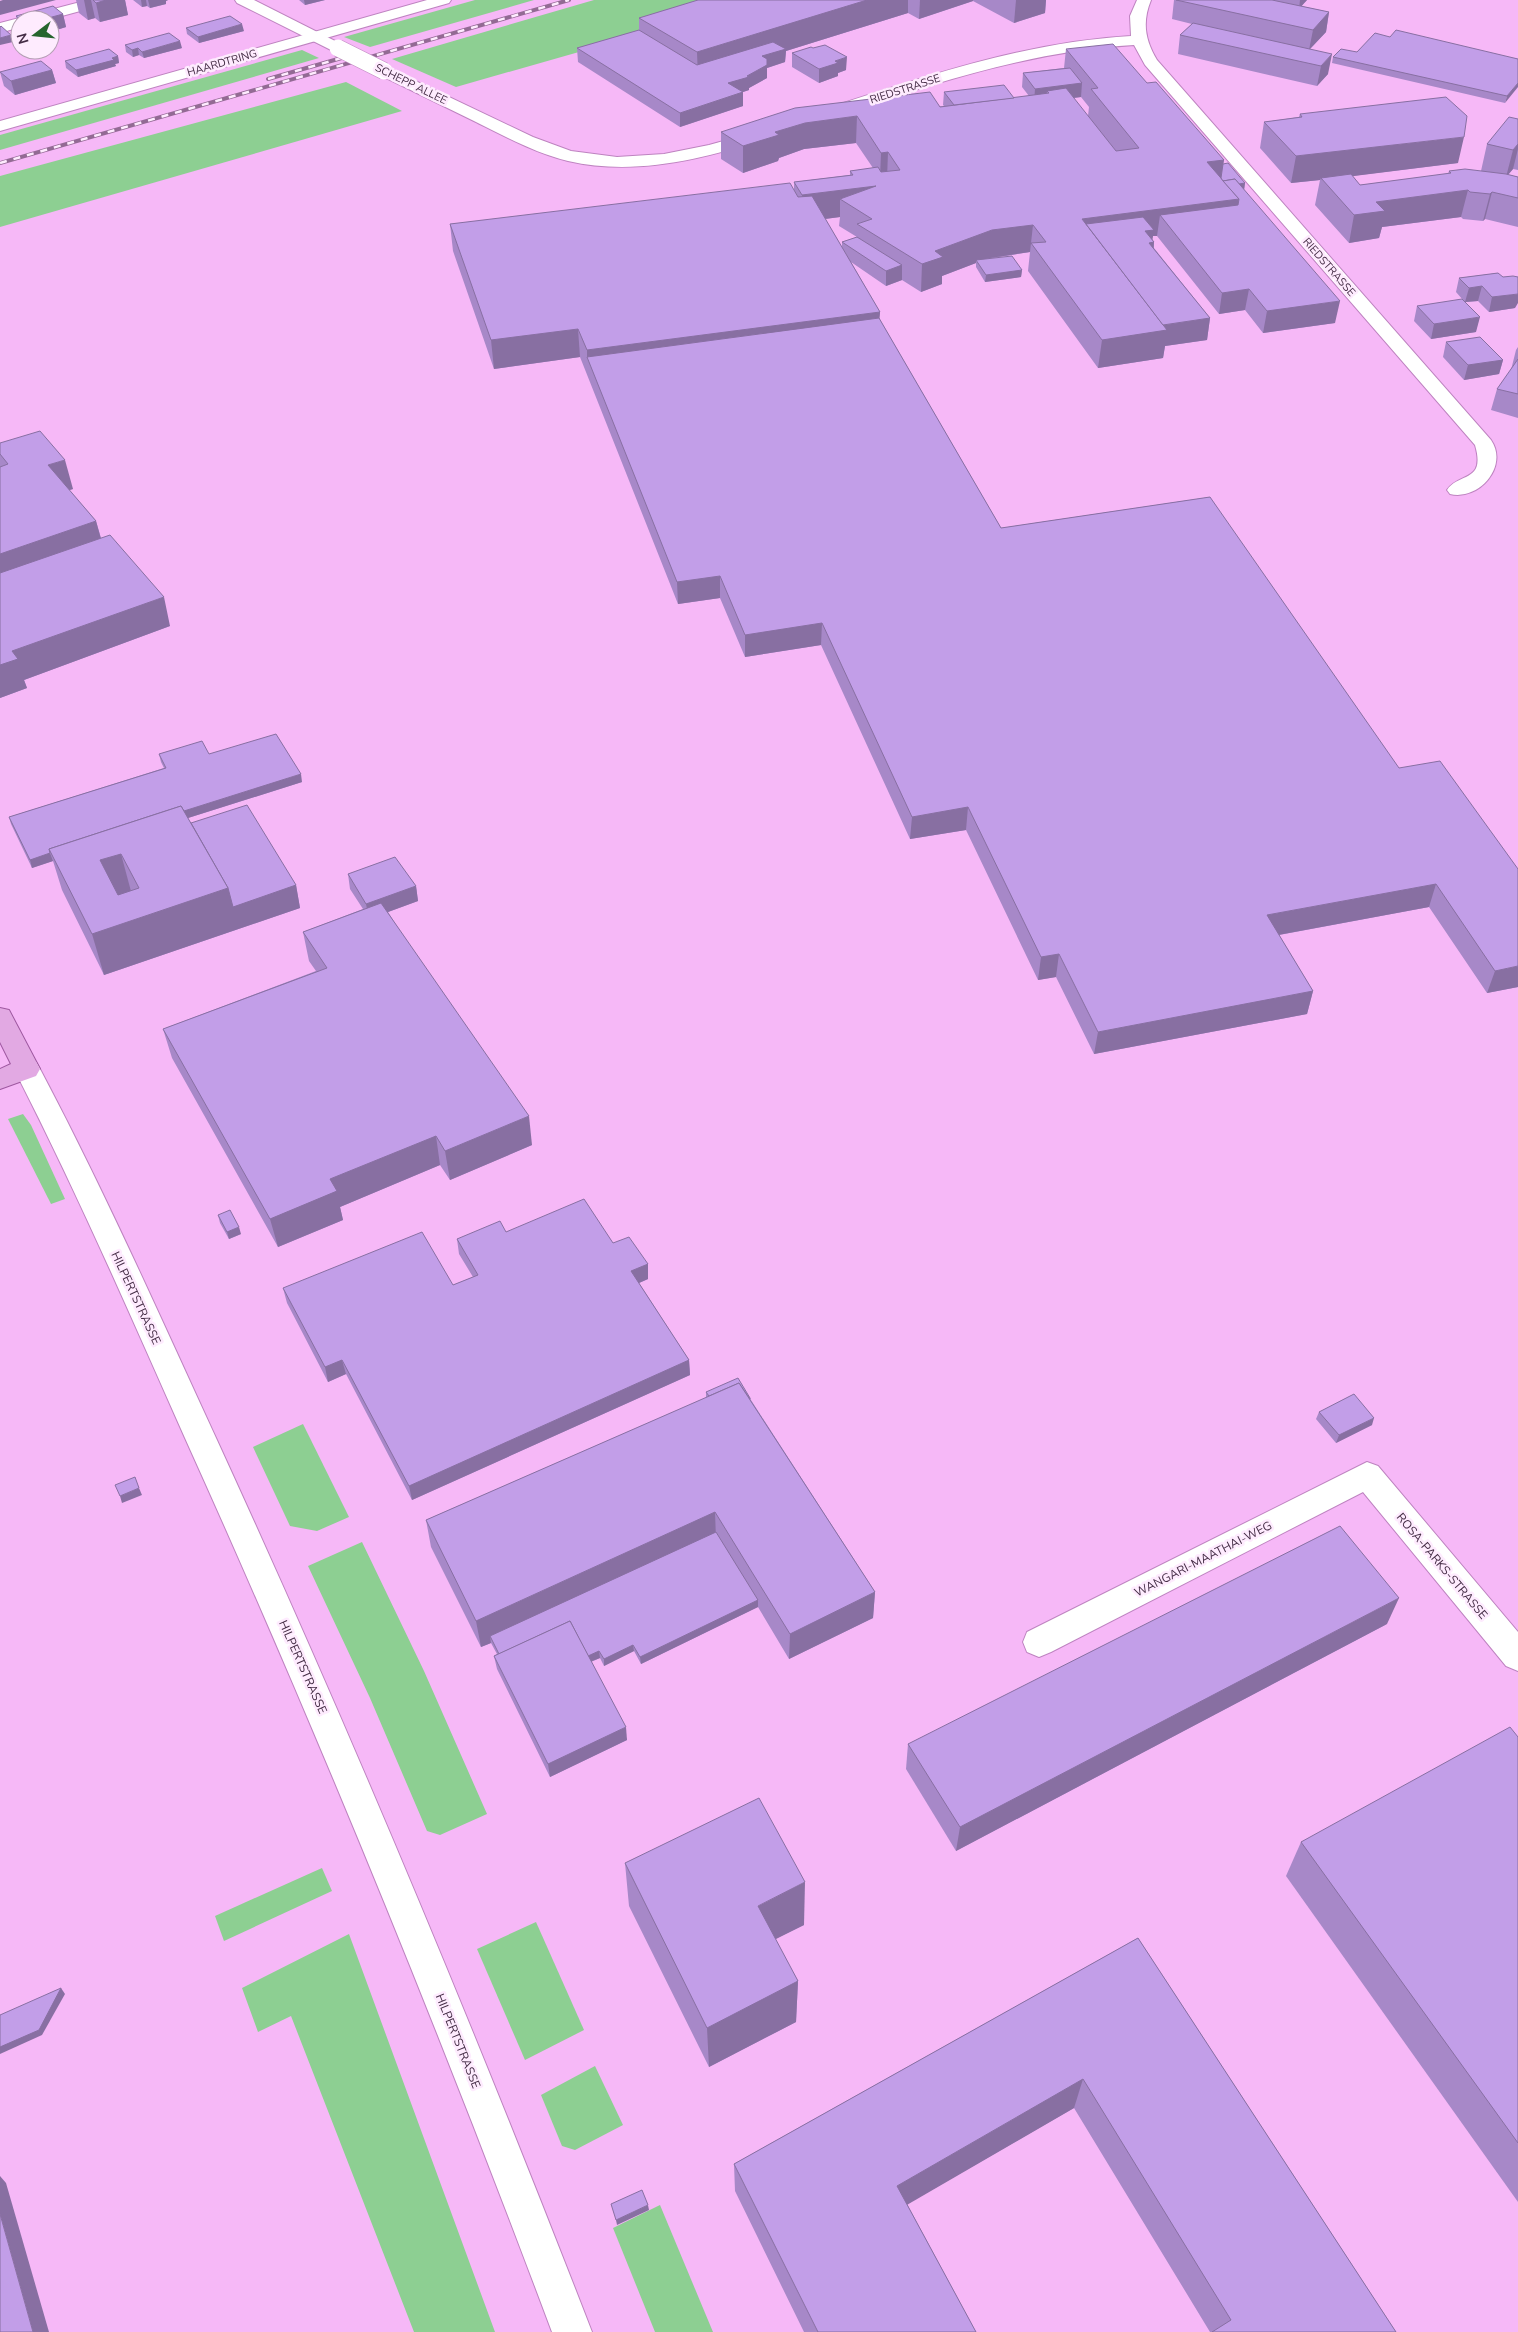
<svg xmlns="http://www.w3.org/2000/svg" width="1518" height="2332" font-family="'Nunito Sans',sans-serif">
  <rect width="100%" height="100%" fill="#f6b8f7"/>
  <g fill="#8dcf92">
    <polygon points="475,0 534,0 370,47 344,37"/>
    <polygon points="594,0 761,0 456,87 392,59"/>
    <polygon points="302,50 319,58 0,150 0,135"/>
    <polygon points="346,82 402,111 0,227 0,176"/>
    <polygon points="23,1114 31,1125 65,1199 51,1204 8,1119"/>
    <polygon points="303,1424 349,1517 317,1531 290,1526 253,1447"/>
    <polygon points="362,1542 424,1671 487,1814 440,1835 427,1831 370,1698 308,1566"/>
    <polygon points="322,1868 332,1891 224,1941 215,1916"/>
    <polygon points="536,1922 584,2030 525,2060 477,1949"/>
    <polygon points="349,1934 495,2332 414,2332 291,2016 258,2032 242,1988"/>
    <polygon points="595,2066 623,2125 575,2150 562,2146 541,2095"/>
    <polygon points="660,2205 713,2332 655,2332 613,2228"/>
  </g>
  <g fill="none" stroke-linecap="round" stroke-linejoin="round">
    <defs>
      <g id="street">
        <polygon points="88,0 112,0 110,3 47,20 20,20 20,27 0,33 0,23"/>
        <polygon points="235,0 254,0 343,45 346,48 343,51 333,51 237,3"/>
        <path d="M 1137,0 L 1151,0 C 1142,22 1145,40 1157,60 L 1491,440 C 1509,466 1479,501 1450,494 L 1447,490 C 1459,472 1486,483 1475,445 L 1145,65 L 1134,45 C 1032,51 939,82 843,113 L 831,113 L 829,110 L 831,107 C 930,75 1027,42 1131,36 L 1130,16 Z"/>
        <path d="M 384,66 L 533,137 L 571,151 L 617,157 L 664,154 L 709,145 L 756,132 L 762,134 L 764,137 L 762,140 C 699,160 633,176 568,161 C 535,153 504,136 474,121 C 442,105 410,90 378,74 L 376,71 L 378,68 Z"/>
        <path d="M 27,1059 L 36,1062 L 40,1069 C 104,1190 159,1314 216,1438 C 351,1732 475,2030 592,2332 L 552,2332 C 439,2030 318,1732 185,1438 C 130,1314 76,1190 14,1069 L 18,1062 Z"/>
        <polygon points="1367,1462 1378,1466 1518,1632 1518,1671 1506,1666 1363,1492 1051,1652 1039,1657 1027,1652 1023,1642 1027,1632"/>
      </g>
      <polygon id="secondary" points="427,0 451,0 449,3 0,131 0,121"/>
      <polygon id="primary" points="0,1008 9,1010 40,1069 36,1076 0,1089 0,1069 11,1064 0,1042"/>
    </defs>
    <use href="#street" stroke="#be83c0" stroke-width="2"/>
    <use href="#secondary" stroke="#be83c0" stroke-width="2"/>
    <use href="#primary" stroke="#9e58a0" stroke-width="2"/>
    <use href="#street" fill="#fff" fill-rule="evenodd"/>
    <use href="#secondary" fill="#fff" fill-rule="evenodd"/>
    <use href="#primary" fill="#e2a9e3" fill-rule="evenodd"/>
    <defs>
      <g id="rail">
        <polyline points="268,79 359,53"/>
        <polyline points="0,163 569,0"/>
      </g>
    </defs>
    <use href="#rail" stroke="#936a94" stroke-width="4"/>
    <use href="#rail" stroke="#feebfe" stroke-width="2.5" stroke-dasharray="7" stroke-linecap="butt"/>
    <defs>
      <polyline id="street-bridge" points="338,48 384,71"/>
    </defs>
    <use href="#street-bridge" stroke="#be83c0" stroke-width="18" stroke-linecap="butt"/>
    <use href="#street-bridge" stroke="#fff" stroke-width="17"/>
  </g>
  <g fill="#a788c8" fill-rule="evenodd">
    <polygon points="76,0 125,0 128,15 100,22 95,18 88,20 79,13"/>
    <polygon points="133,0 168,0 166,1 166,4 150,8 147,6 142,7"/>
    <polygon points="299,0 325,0 305,5"/>
    <polygon points="698,0 1046,0 1045,13 1014,23 973,1 919,19 908,13 786,51 785,62 767,68 767,78 749,88 749,90 743,92 743,106 680,127 578,62 577,48 639,30 639,18"/>
    <polygon points="1174,0 1307,0 1301,6 1329,12 1326,32 1310,49 1328,74 1317,86 1178,54 1180,35 1192,24 1172,19"/>
    <polygon points="63,14 66,27 50,32 50,20 20,20 20,30 19,29 16,16"/>
    <polygon points="186,28 244,31 199,43 187,34"/>
    <polygon points="1390,37 1518,59 1505,103 1332,63 1333,57 1357,52"/>
    <polygon points="125,45 182,48 144,58 139,55 133,57 126,52"/>
    <polygon points="813,48 846,70 838,73 838,76 819,83 792,67 792,53"/>
    <path d="M 1066,49 L 1147,83 L 1224,160 L 1223,164 L 1245,183 L 1244,190 L 1335,323 L 1263,333 L 1245,310 L 1219,314 L 1157,236 L 1153,236 L 1152,239 L 1154,242 L 1154,248 L 1210,318 L 1207,340 L 1165,346 L 1163,358 L 1098,368 L 1028,271 L 1030,252 L 988,259 L 1022,270 L 1021,277 L 985,282 L 976,267 L 976,263 L 942,276 L 942,284 L 921,292 L 902,280 L 886,286 L 851,262 L 880,312 L 879,318 L 1001,528 L 1210,497 L 1518,987 L 1487,993 L 1429,907 L 1279,935 L 1313,991 L 1307,1014 L 1094,1054 L 1056,977 L 1038,980 L 966,830 L 910,839 L 821,645 L 745,657 L 720,598 L 678,604 L 580,357 L 494,369 L 453,251 L 450,224 L 794,190 L 794,182 L 850,175 L 850,171 L 873,168 L 856,143 L 804,149 L 779,158 L 778,161 L 743,173 L 721,159 L 721,132 L 944,106 L 943,105 L 944,92 L 1014,98 L 1029,96 L 1022,87 L 1023,73 L 1064,68 ZM 1081,97 L 1089,107 L 1088,116 L 1073,98 ZM 840,217 L 839,226 L 857,237 L 842,242 L 842,247 L 825,219 Z"/>
    <polygon points="118,56 119,63 115,64 116,66 78,77 66,68 65,61"/>
    <polygon points="52,70 56,83 15,95 4,86 0,72"/>
    <polygon points="1300,114 1458,163 1352,176 1360,185 1448,174 1449,171 1481,171 1487,144 1518,119 1518,170 1513,169 1508,175 1518,177 1518,227 1485,219 1483,221 1463,219 1461,217 1382,227 1379,238 1349,243 1315,205 1320,180 1291,183 1260,148 1264,122 1299,117"/>
    <polygon points="1498,273 1515,308 1489,312 1478,301 1465,302 1476,332 1431,339 1414,321 1417,306 1463,300 1456,292 1459,278"/>
    <polygon points="1446,342 1503,360 1499,374 1464,380 1443,357"/>
    <polygon points="1518,347 1518,418 1491,410 1497,389 1511,370 1516,350"/>
    <polygon points="0,443 73,489 69,490 96,521 101,538 170,626 24,680 27,688 0,698"/>
    <polygon points="159,754 209,754 302,782 188,818 191,823 296,885 300,908 104,975 62,890 53,861 32,868 11,824 9,817 164,768 161,762"/>
    <polygon points="348,874 416,886 418,901 388,912 532,1145 450,1180 440,1165 340,1207 343,1220 278,1247 172,1058 163,1029 316,971 309,961 303,932 363,909 350,889"/>
    <polygon points="218,1215 241,1234 229,1239 220,1223"/>
    <polygon points="506,1232 613,1243 648,1264 648,1279 639,1283 689,1360 690,1375 412,1500 346,1374 328,1382 287,1303 283,1288 453,1285 473,1277 459,1254 457,1239"/>
    <polygon points="706,1392 750,1398 751,1400 875,1592 873,1618 789,1659 758,1607 641,1664 634,1651 604,1666 600,1658 591,1662 627,1740 550,1777 497,1669 494,1656 497,1654 491,1643 481,1647 431,1547 426,1520 706,1398"/>
    <polygon points="1319,1412 1372,1425 1336,1443 1316,1419"/>
    <polygon points="1387,1624 956,1851 906,1769 908,1744"/>
    <polygon points="1518,1737 1518,2202 1286,1876 1301,1842"/>
    <polygon points="625,1863 804,1925 775,1939 798,1981 796,2022 709,2067 629,1906"/>
    <polygon points="1138,1938 1396,2332 1210,2332 1074,2108 907,2204 976,2332 804,2332 735,2191 734,2164"/>
  </g>
  <g fill="#886fa2">
    <polygon points="3,0 56,0 0,15 0,1"/>
    <polygon points="84,0 91,0 95,18 88,20"/>
    <polygon points="106,0 125,0 128,15 100,22 96,3"/>
    <polygon points="141,0 146,0 147,6 142,7"/>
    <polygon points="148,0 168,0 166,1 166,4 150,8"/>
    <polygon points="304,0 325,0 305,5"/>
    <polygon points="867,0 908,0 908,13 786,51 785,62 767,68 767,78 749,88 749,90 728,97 698,78 697,52"/>
    <polygon points="920,0 973,0 973,1 919,19"/>
    <polygon points="1016,0 1046,0 1045,13 1014,23"/>
    <polygon points="1300,0 1307,0 1299,9"/>
    <polygon points="1329,12 1326,32 1309,50 1313,30"/>
    <polygon points="63,14 66,27 50,32 50,20 41,20"/>
    <polygon points="242,24 244,31 199,43 198,37"/>
    <polygon points="11,35 13,42 0,45 0,38"/>
    <polygon points="180,41 182,48 144,58 142,52"/>
    <polygon points="138,48 139,55 133,57 132,50"/>
    <polygon points="1332,54 1328,74 1317,86 1321,66"/>
    <polygon points="118,56 119,63 115,64 116,66 78,77 76,70"/>
    <polygon points="847,57 846,70 838,73 838,76 819,83 819,69 835,61"/>
    <polygon points="52,70 56,83 15,95 11,81"/>
    <polygon points="1082,83 1081,97 1049,101 1049,93 1047,91 1046,101 1034,102 1035,89"/>
    <polygon points="1518,83 1518,87 1505,103 1507,96"/>
    <polygon points="743,92 743,106 680,127 680,113"/>
    <polygon points="857,116 856,143 804,149 779,158 778,161 743,173 743,146 775,132 805,123"/>
    <polygon points="1464,137 1458,163 1322,180 1321,178 1320,180 1291,183 1296,156"/>
    <polygon points="1518,144 1518,149 1513,169 1506,177 1513,150"/>
    <polygon points="888,152 887,179 880,179 881,153"/>
    <polygon points="1224,160 1220,184 1207,162"/>
    <polygon points="1245,183 1244,190 1225,185"/>
    <polygon points="876,186 840,199 840,217 801,222 802,195"/>
    <polygon points="1468,190 1461,217 1382,227 1379,238 1349,243 1354,215 1376,202"/>
    <polygon points="1492,192 1485,219 1483,221 1490,194"/>
    <polygon points="1239,199 1234,226 1160,215 1157,236 1153,236 1152,242 1154,242 1152,263 1095,244 1082,219"/>
    <polygon points="1033,225 1030,252 990,258 978,262 976,260 976,263 942,276 942,284 921,292 922,264 935,251 992,230"/>
    <polygon points="902,265 902,280 886,286 886,271"/>
    <polygon points="1022,270 1021,277 985,282 986,275"/>
    <polygon points="1482,286 1478,301 1465,302 1469,288"/>
    <polygon points="1249,289 1245,310 1219,314 1222,293"/>
    <polygon points="1518,294 1518,303 1515,308 1489,312 1492,297"/>
    <polygon points="1340,301 1335,323 1263,333 1267,311"/>
    <polygon points="880,312 878,340 587,357 587,350"/>
    <polygon points="1480,317 1476,332 1431,339 1434,324"/>
    <polygon points="1210,318 1207,340 1165,346 1163,358 1098,368 1102,340 1159,326"/>
    <polygon points="578,329 580,357 494,369 491,340"/>
    <polygon points="1503,360 1499,374 1464,380 1468,365"/>
    <polygon points="65,460 73,489 56,494 48,465"/>
    <polygon points="96,521 104,550 0,586 0,554"/>
    <polygon points="720,576 720,598 678,604 677,582"/>
    <polygon points="164,597 170,626 24,680 27,688 0,698 0,665 12,651"/>
    <polygon points="822,623 821,645 745,657 745,635"/>
    <polygon points="301,774 302,782 55,860 51,853"/>
    <polygon points="968,807 966,830 910,839 912,817"/>
    <polygon points="50,853 53,861 32,868 30,860"/>
    <polygon points="121,854 132,895 113,902 100,860"/>
    <polygon points="1436,884 1429,907 1262,938 1267,915"/>
    <polygon points="296,885 300,908 104,975 92,934 228,888"/>
    <polygon points="416,886 418,901 369,919 366,904"/>
    <polygon points="1059,954 1056,977 1038,980 1041,957"/>
    <polygon points="1518,966 1518,987 1487,993 1495,971"/>
    <polygon points="1313,991 1307,1014 1094,1054 1098,1032"/>
    <polygon points="529,1116 532,1145 450,1180 445,1151"/>
    <polygon points="436,1136 440,1165 340,1207 343,1220 278,1247 270,1219 330,1179"/>
    <polygon points="239,1227 241,1234 229,1239 227,1232"/>
    <polygon points="648,1264 648,1279 632,1286 631,1271"/>
    <polygon points="342,1360 346,1374 328,1382 325,1367"/>
    <polygon points="689,1360 690,1375 412,1500 409,1486"/>
    <polygon points="1374,1418 1372,1425 1336,1443 1339,1435"/>
    <polygon points="139,1488 142,1495 122,1503 120,1496"/>
    <polygon points="715,1512 716,1539 490,1636 491,1643 481,1647 476,1621"/>
    <polygon points="875,1592 873,1618 789,1659 790,1634"/>
    <polygon points="1399,1598 1387,1624 956,1851 960,1827"/>
    <polygon points="758,1600 758,1607 641,1664 640,1657"/>
    <polygon points="633,1645 634,1651 604,1666 604,1659"/>
    <polygon points="599,1651 600,1658 587,1663 586,1657"/>
    <polygon points="626,1727 627,1740 550,1777 548,1764"/>
    <polygon points="805,1882 804,1925 758,1948 758,1906"/>
    <polygon points="798,1981 796,2022 709,2067 707,2028"/>
    <polygon points="61,1988 65,1994 42,2035 0,2054 0,2047"/>
    <polygon points="1083,2079 1074,2108 893,2213 897,2186"/>
    <polygon points="0,2176 6,2183 49,2332 33,2332 0,2214"/>
    <polygon points="648,2205 649,2210 617,2225 616,2220"/>
  </g>
  <g fill="#c29ee8" stroke="#886fa2" fill-rule="evenodd">
    <polygon points="93,0 106,0 96,3"/>
    <polygon points="698,0 867,0 697,52 639,18"/>
    <polygon points="1176,0 1272,0 1329,12 1313,30"/>
    <polygon points="53,6 63,14 41,20 21,20 16,16"/>
    <polygon points="230,16 242,24 198,37 186,28"/>
    <polygon points="1193,23 1332,54 1321,66 1180,35"/>
    <polygon points="1,26 11,35 0,38 0,27"/>
    <polygon points="639,30 697,65 773,42 786,49 762,56 767,59 767,65 747,76 749,77 728,83 743,92 680,113 577,48"/>
    <polygon points="1396,30 1518,59 1518,83 1507,96 1333,57 1341,49 1357,52 1375,33 1390,37"/>
    <polygon points="169,33 180,41 142,52 138,48 132,50 125,45"/>
    <polygon points="1113,44 1147,83 1156,82 1224,160 1207,162 1239,199 1082,219 1167,330 1102,340 1031,243 1046,242 1033,225 992,230 935,251 943,257 922,264 857,224 872,219 840,199 876,186 802,195 794,182 853,175 850,171 878,167 881,172 900,170 888,152 881,153 857,116 805,123 775,132 779,135 743,146 721,132 795,108 930,92 940,107 1049,93 1047,91 1066,88 1116,151 1139,148 1091,89 1098,88 1066,49"/>
    <polygon points="825,45 847,57 835,61 838,63 819,69 792,53 811,47 813,48"/>
    <polygon points="109,49 118,56 112,58 114,60 76,70 65,61"/>
    <polygon points="41,61 52,70 11,81 0,72"/>
    <polygon points="1070,68 1082,83 1035,89 1023,73"/>
    <polygon points="1004,85 1014,98 954,105 944,92"/>
    <polygon points="1446,97 1467,116 1464,137 1296,156 1264,122 1302,117 1300,114"/>
    <polygon points="1509,117 1518,119 1518,144 1513,150 1487,144"/>
    <polygon points="1228,163 1245,183 1239,184 1235,179 1223,181 1221,178 1223,164"/>
    <polygon points="1465,169 1506,174 1518,177 1518,198 1492,192 1490,194 1470,192 1468,190 1376,202 1385,211 1354,215 1321,178 1351,174 1360,185 1451,173 1449,171"/>
    <polygon points="1235,179 1340,301 1267,311 1249,289 1222,293 1160,215 1238,205 1239,199 1223,181"/>
    <polygon points="790,183 798,197 812,196 880,312 587,350 578,329 491,340 450,224"/>
    <polygon points="1143,217 1154,230 1145,231 1154,242 1149,243 1210,318 1163,325 1086,224"/>
    <polygon points="857,237 902,265 886,271 842,242"/>
    <polygon points="1012,256 1022,270 986,275 976,260"/>
    <polygon points="1498,273 1503,277 1513,276 1518,277 1518,294 1492,297 1482,286 1469,288 1459,278"/>
    <polygon points="1462,299 1480,317 1434,324 1417,306"/>
    <polygon points="879,318 1001,528 1210,497 1399,768 1440,761 1518,869 1518,966 1495,971 1436,884 1267,915 1313,991 1098,1032 1059,954 1041,957 968,807 912,817 822,623 745,635 720,576 677,582 587,357"/>
    <polygon points="1480,337 1503,360 1468,365 1446,342"/>
    <polygon points="1518,359 1518,394 1497,389"/>
    <polygon points="40,431 65,460 48,465 96,521 0,554 0,467 8,464 0,454 0,443"/>
    <polygon points="110,535 164,597 12,651 18,659 0,665 0,573"/>
    <polygon points="276,734 301,774 184,811 181,806 49,849 50,853 30,860 9,817 166,768 159,754 202,741 209,754"/>
    <polygon points="247,805 296,885 233,907 228,888 191,823"/>
    <path d="M 181,806 L 228,888 L 92,934 L 49,849 ZM 121,854 L 139,888 L 118,895 L 100,860 Z"/>
    <polygon points="395,857 416,886 366,904 348,874"/>
    <polygon points="381,903 529,1116 445,1151 436,1136 330,1179 337,1191 270,1219 163,1029 327,968 303,932"/>
    <polygon points="584,1199 613,1243 629,1237 648,1264 631,1271 689,1360 409,1486 342,1360 325,1367 283,1288 422,1232 453,1285 478,1275 457,1239 500,1221 506,1232"/>
    <polygon points="230,1210 239,1227 227,1232 218,1215"/>
    <polygon points="738,1378 750,1398 750,1399 739,1383 709,1396 706,1392"/>
    <polygon points="739,1383 875,1592 790,1634 715,1512 476,1621 426,1520"/>
    <polygon points="1354,1394 1374,1418 1339,1435 1319,1412"/>
    <polygon points="135,1477 139,1488 120,1496 115,1485"/>
    <polygon points="1340,1526 1399,1598 960,1827 908,1744"/>
    <polygon points="716,1532 758,1600 640,1657 633,1645 604,1659 599,1651 588,1656 570,1621 499,1654 490,1636"/>
    <polygon points="570,1621 626,1727 548,1764 494,1656"/>
    <polygon points="1510,1727 1518,1737 1518,2143 1301,1842"/>
    <polygon points="759,1798 805,1882 758,1906 798,1981 707,2028 625,1863"/>
    <polygon points="1138,1938 1396,2332 1212,2332 1231,2320 1083,2079 897,2186 976,2332 818,2332 734,2164"/>
    <polygon points="61,1988 39,2030 0,2047 0,2015"/>
    <polygon points="642,2190 648,2205 616,2220 611,2204"/>
    <polygon points="0,2214 33,2332 0,2332"/>
  </g>
  <g text-anchor="middle" dominant-baseline="central" stroke-width="5" stroke-linejoin="round" paint-order="stroke">
    <g font-size="11" fill="#442c45" stroke="#feebfe">
      <text transform="translate(222 63) rotate(-16)">HAARDTRING</text>
      <text transform="translate(411 84) rotate(26)">SCHEPP ALLEE</text>
      <text transform="translate(905 89) rotate(-18)">RIEDSTRASSE</text>
      <text transform="translate(1329 267) rotate(49)">RIEDSTRASSE</text>
    </g>
    <g font-size="12" fill="#442c45" stroke="#feebfe">
      <text transform="translate(136 1298) rotate(65)">HILPERTSTRASSE</text>
      <text transform="translate(1203 1559) rotate(-27)">WANGARI-MAATHAI-WEG</text>
      <text transform="translate(1442 1566) rotate(50)">ROSA-PARKS-STRASSE</text>
      <text transform="translate(303 1667) rotate(66)">HILPERTSTRASSE</text>
      <text transform="translate(458 2041) rotate(68)">HILPERTSTRASSE</text>
    </g>
  </g>
  <g transform="translate(35 35) rotate(254)"><circle r="24" fill="#feebfe" stroke="#b49fb4"/>
  <path d="M0-4L9 19L0 12L-9 19Z" fill="#26652e"/>
  <text y="-8" font-size="14" font-weight="bold" text-anchor="middle" fill="#442c45">N</text>
  </g>
</svg>
